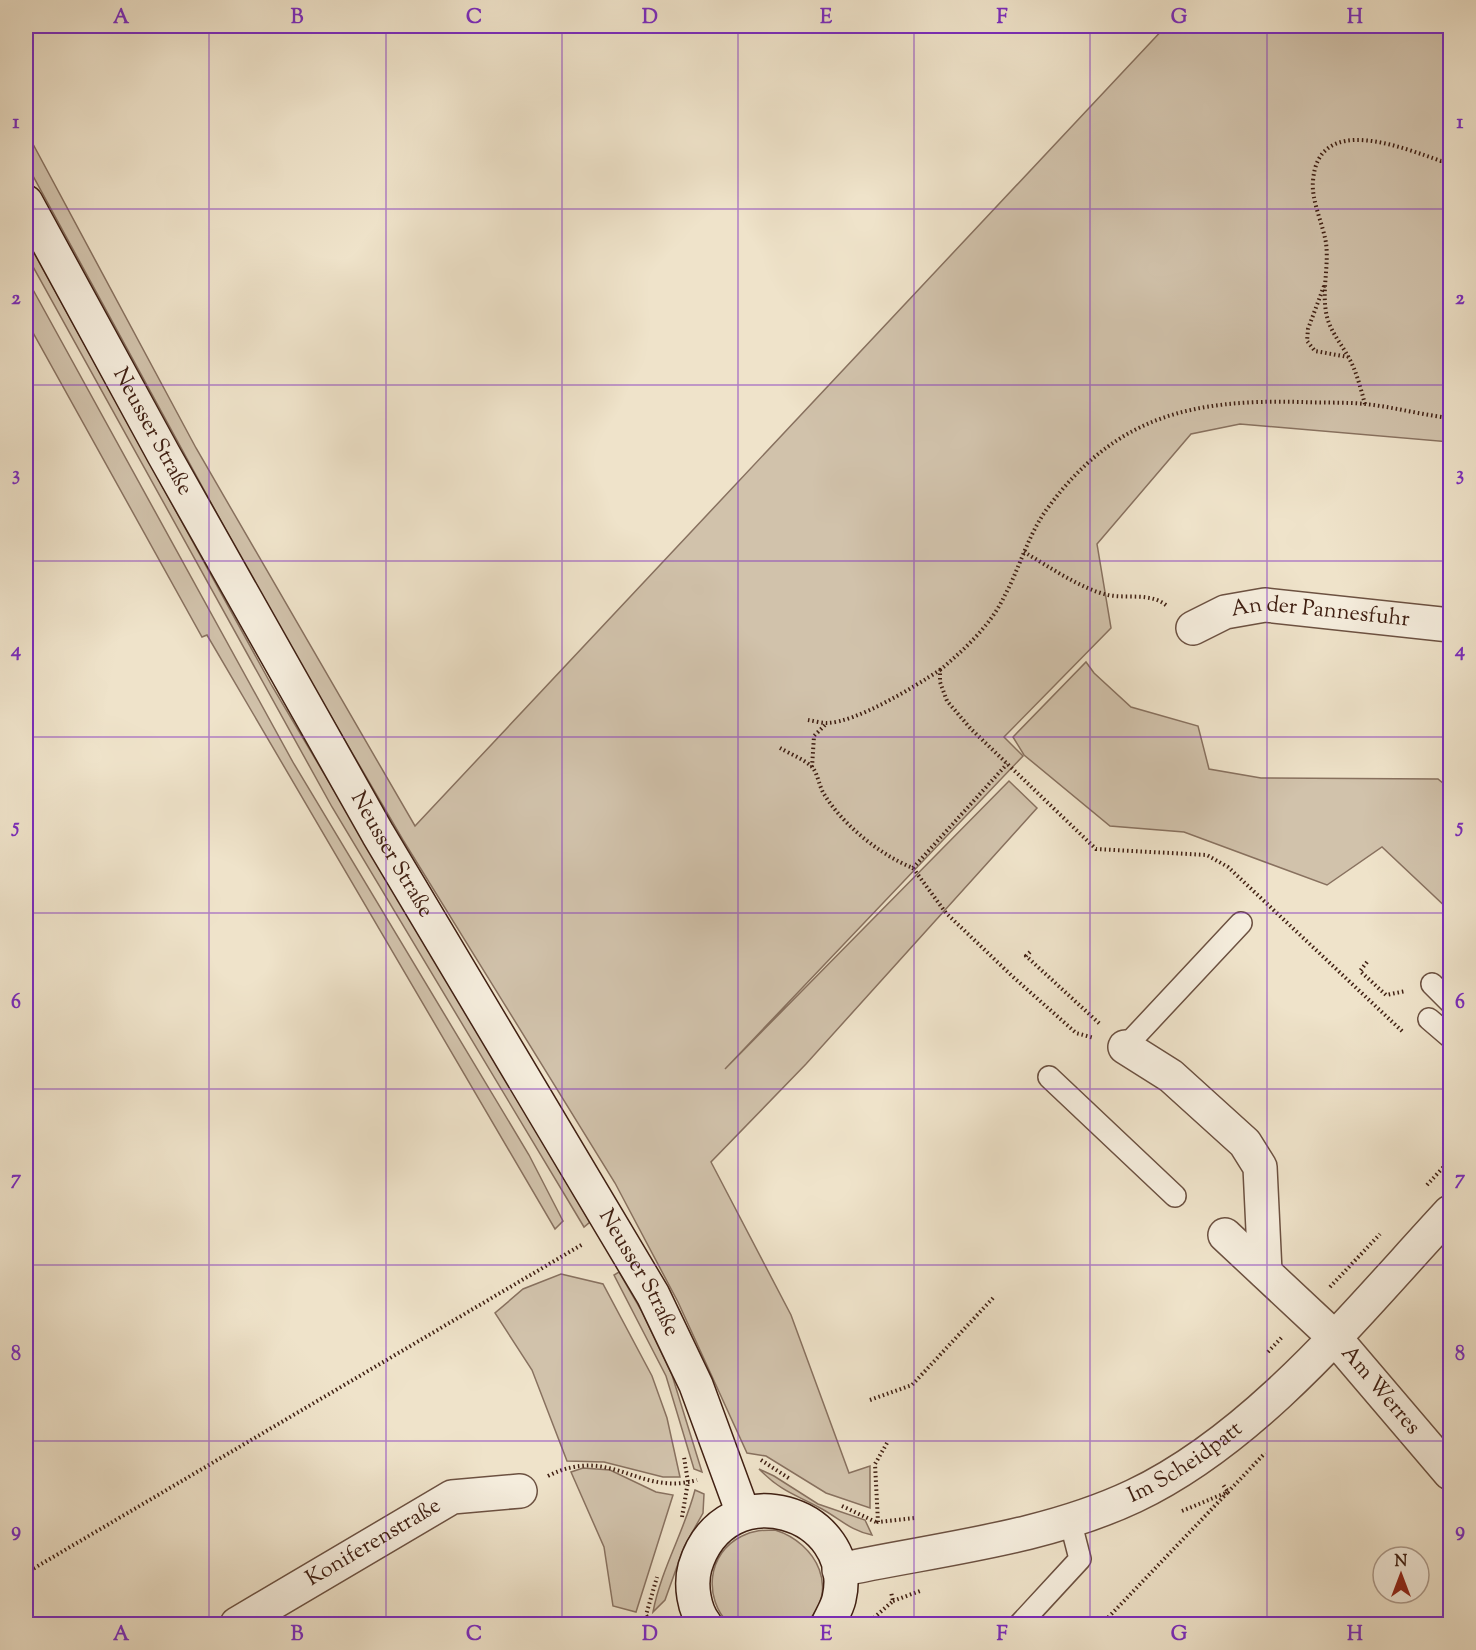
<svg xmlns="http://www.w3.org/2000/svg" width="1476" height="1650" font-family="'Sorts Mill Goudy',serif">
  <rect width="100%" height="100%" fill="#efe3ca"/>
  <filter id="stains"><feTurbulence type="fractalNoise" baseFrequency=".00333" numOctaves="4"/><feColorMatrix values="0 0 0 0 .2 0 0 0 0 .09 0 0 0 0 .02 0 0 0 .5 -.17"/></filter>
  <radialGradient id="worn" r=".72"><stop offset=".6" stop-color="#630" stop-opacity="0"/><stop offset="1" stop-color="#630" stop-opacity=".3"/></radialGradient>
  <g fill="#d1c2ab" stroke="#88715f" stroke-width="1.5">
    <polygon points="1166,26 1450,26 1450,442 1240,424 1191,434 1097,544 1111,628 1004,737 1023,756 725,1069 1009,781 1037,808 806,1064 711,1162 791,1315 849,1473 870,1466 870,1508 826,1493 766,1456 747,1453 678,1302 615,1183 403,840 277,624 26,163 26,131 196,448 415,826"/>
    <polygon points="26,238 272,686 590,1222 584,1227 332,807 26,254"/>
    <polygon points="26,277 294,764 529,1155 563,1221 555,1229 207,635 202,637 26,320"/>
    <polygon points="1086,662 1094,673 1131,707 1198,726 1209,769 1261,778 1438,779 1450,789 1450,911 1382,847 1327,885 1184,832 1110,826 1024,755 1013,737"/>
    <polygon points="619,1272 642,1312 672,1375 702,1472 694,1469 666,1376 614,1275"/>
    <polygon points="561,1274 603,1284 652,1376 667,1418 680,1477 663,1477 604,1462 567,1461 532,1370 495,1313 523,1289"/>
    <polygon points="583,1468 610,1470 656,1492 673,1495 636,1612 613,1606 604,1547 571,1472"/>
    <path d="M 759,1469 L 774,1476 L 818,1504 L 865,1520 L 872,1535 C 851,1531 840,1519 822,1509 C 795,1494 783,1493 759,1469 Z"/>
    <path d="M 695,1490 L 704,1494 L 703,1513 L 684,1547 L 665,1600 L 653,1612 C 661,1569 684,1532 695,1490 Z"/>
    <path d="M 775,1530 C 817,1543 841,1591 805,1624 L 729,1624 C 703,1598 707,1553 742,1536 C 753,1530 764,1530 775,1530 Z"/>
  </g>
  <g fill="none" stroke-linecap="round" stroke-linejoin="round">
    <defs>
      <g id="lane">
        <polyline points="1432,984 1450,1002"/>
        <polyline points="1429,1019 1450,1037"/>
        <polyline points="1125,1047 1241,923"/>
        <polyline points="1049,1077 1175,1196"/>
        <polyline points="1020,1624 1080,1559 1070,1520"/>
      </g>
      <g id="street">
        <path id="s1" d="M 1193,628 L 1225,612 L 1265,605 L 1450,625"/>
        <polyline points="1125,1047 1171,1076 1245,1143 1260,1167 1265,1272"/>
        <path id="s2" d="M 1225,1235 L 1334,1337 L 1450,1473"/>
        <path id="s3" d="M 839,1570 C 937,1549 1043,1539 1134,1496 C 1258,1437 1358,1311 1450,1212"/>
        <path id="s4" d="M 237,1624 L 452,1497 L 520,1491"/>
      </g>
      <g id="secondary">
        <path id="s5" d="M 26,202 L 164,455 L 378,834 L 653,1295 L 696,1385 L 743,1513"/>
        <path d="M 705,1624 C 694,1610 690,1585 695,1567 C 725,1469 859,1512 839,1599 C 837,1608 831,1617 828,1624"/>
      </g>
    </defs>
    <use href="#lane" stroke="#6c5141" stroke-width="24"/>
    <use href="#street" stroke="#6c5141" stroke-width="36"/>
    <use href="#secondary" stroke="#402013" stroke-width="36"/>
    <g stroke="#402013" stroke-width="4" stroke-dasharray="1.5 3" stroke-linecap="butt">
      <polyline points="1324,286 1308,329 1307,341 1315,351 1348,357"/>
      <path d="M 1365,404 C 1361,390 1357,373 1350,360 C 1342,344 1329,331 1326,312 C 1322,289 1329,266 1326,243 C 1323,224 1311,200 1313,181 C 1318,112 1403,148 1441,161 L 1450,161"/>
      <path d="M 1024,552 C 1048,566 1081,589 1108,595 C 1128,599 1151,592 1167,606"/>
      <path d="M 940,670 C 965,649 991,625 1005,595 C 1020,567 1028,535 1047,509 C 1115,416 1191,399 1302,402 C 1323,403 1345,402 1365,404 C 1394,407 1422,415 1450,418"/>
      <path d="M 808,720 C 814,721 821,723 827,723 C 857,722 914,687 940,670 L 940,682 L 947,701 L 971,729 L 1096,849 L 1207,855 L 1228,867 L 1403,1032"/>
      <path d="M 780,748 C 790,754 806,760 813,768 C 818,775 819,786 824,794 C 842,824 880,855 913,868 L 1007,764"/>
      <polyline points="812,767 814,736 827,723"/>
      <polyline points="913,868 946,913 1011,975 1076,1033 1094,1038"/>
      <polyline points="1030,952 1026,956 1100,1024"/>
      <polyline points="1367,962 1360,971 1386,995 1406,991"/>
      <polyline points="1427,1185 1450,1160"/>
      <polyline points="1330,1287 1380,1234"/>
      <polyline points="1268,1352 1283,1336"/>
      <polyline points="870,1400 912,1385 993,1298"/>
      <polyline points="887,1443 875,1464 878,1522 915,1518"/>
      <polyline points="761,1460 790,1479"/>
      <path d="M 548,1476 C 611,1444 638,1497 697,1480"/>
      <polyline points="842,1506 878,1523"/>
      <polyline points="1182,1511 1228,1492 1265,1453"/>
      <polyline points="682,1517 688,1482 684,1457"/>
      <polyline points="26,1573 583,1244"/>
      <polyline points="893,1601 920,1591"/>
      <polyline points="652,1624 646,1615 657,1577"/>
      <polyline points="867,1624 893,1601 891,1592"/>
      <polyline points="1102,1624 1228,1492 1222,1483"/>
    </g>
    <use href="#lane" stroke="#f5eddd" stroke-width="21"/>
    <use href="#street" stroke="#f5eddd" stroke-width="33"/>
    <use href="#secondary" stroke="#f5eddd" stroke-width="33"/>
  </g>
  <path fill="none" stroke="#7b2cbf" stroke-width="1.5" stroke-opacity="0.55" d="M 209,26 L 209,1624M 386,26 L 386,1624M 562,26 L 562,1624M 738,26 L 738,1624M 914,26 L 914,1624M 1090,26 L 1090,1624M 1267,26 L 1267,1624M 26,209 L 1450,209M 26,385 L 1450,385M 26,561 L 1450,561M 26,737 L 1450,737M 26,913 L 1450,913M 26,1089 L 1450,1089M 26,1265 L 1450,1265M 26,1441 L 1450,1441"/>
  <g text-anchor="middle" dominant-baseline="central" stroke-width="6" stroke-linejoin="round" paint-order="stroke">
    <g font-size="22" fill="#402013" stroke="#f5eddd">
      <text stroke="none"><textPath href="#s5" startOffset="262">Neusser Straße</textPath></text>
      <text stroke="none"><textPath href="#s1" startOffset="132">An der Pannesfuhr</textPath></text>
      <text stroke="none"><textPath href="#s5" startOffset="748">Neusser Straße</textPath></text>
      <text stroke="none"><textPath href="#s5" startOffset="1234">Neusser Straße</textPath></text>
      <text stroke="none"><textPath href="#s2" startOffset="220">Am Werres</textPath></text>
      <text stroke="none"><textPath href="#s3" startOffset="366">Im Scheidpatt</textPath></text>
      <text stroke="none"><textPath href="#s4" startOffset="159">Koniferenstraße</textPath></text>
    </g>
  </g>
  <rect width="1476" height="1650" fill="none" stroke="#efe3ca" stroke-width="66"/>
  <g transform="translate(1401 1575)"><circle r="28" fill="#f5eddd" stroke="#ad9b8c" stroke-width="1.5"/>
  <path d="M0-4.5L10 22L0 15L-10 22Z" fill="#8f2418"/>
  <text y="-9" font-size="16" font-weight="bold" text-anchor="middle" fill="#402013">N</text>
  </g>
  <rect x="33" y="33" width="1410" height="1584" fill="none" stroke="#7b2cbf" stroke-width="2"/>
  <g font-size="20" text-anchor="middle" font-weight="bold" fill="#7b2cbf">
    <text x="121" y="23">A</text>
    <text x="297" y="23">B</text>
    <text x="474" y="23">C</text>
    <text x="650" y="23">D</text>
    <text x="826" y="23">E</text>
    <text x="1002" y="23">F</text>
    <text x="1179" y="23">G</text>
    <text x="1355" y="23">H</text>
    <text x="16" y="128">1</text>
    <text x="1460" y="128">1</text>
    <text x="16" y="304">2</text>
    <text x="1460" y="304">2</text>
    <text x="16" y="480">3</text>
    <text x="1460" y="480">3</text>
    <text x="16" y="656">4</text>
    <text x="1460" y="656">4</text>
    <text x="16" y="832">5</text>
    <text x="1460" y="832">5</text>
    <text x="16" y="1008">6</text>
    <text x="1460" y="1008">6</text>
    <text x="16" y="1184">7</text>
    <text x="1460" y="1184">7</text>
    <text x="16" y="1360">8</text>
    <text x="1460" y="1360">8</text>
    <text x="16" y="1536">9</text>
    <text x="1460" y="1536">9</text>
    <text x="121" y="1640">A</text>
    <text x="297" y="1640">B</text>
    <text x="474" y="1640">C</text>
    <text x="650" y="1640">D</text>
    <text x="826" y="1640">E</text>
    <text x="1002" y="1640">F</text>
    <text x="1179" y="1640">G</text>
    <text x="1355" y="1640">H</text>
  </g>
  <rect width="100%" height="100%" filter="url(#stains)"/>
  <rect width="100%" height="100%" fill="url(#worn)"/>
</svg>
